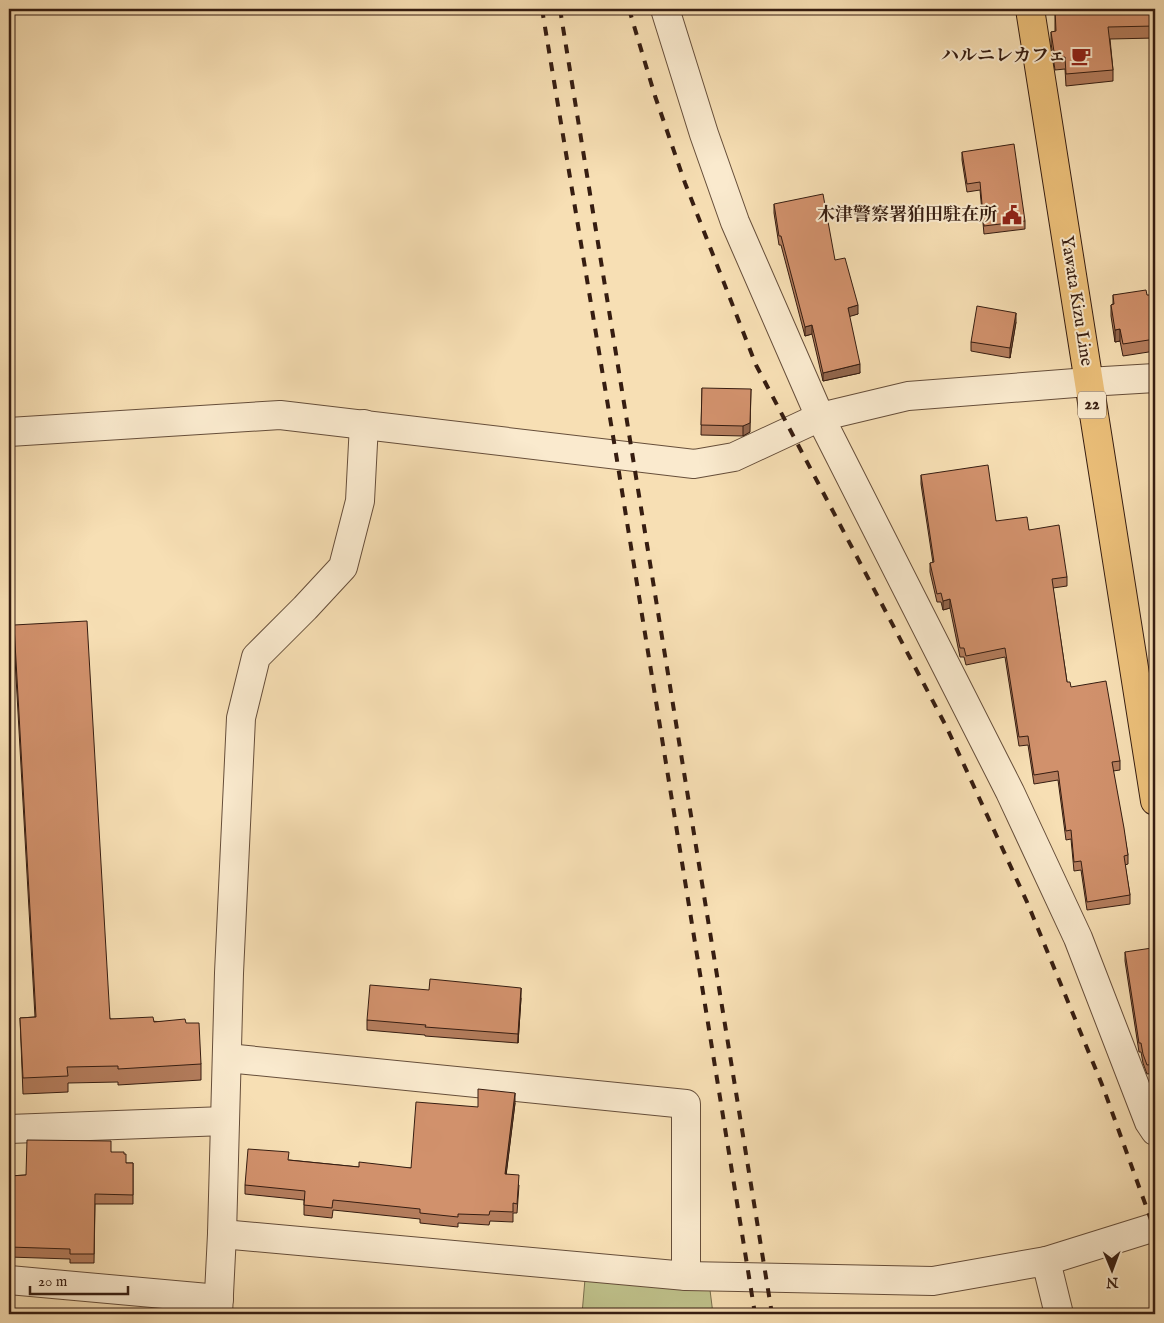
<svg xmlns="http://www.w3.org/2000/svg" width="1164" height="1323" font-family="'IM FELL English','Noto Serif JP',serif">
  <rect width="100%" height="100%" fill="#f7dfb4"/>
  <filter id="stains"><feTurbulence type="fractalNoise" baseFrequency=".004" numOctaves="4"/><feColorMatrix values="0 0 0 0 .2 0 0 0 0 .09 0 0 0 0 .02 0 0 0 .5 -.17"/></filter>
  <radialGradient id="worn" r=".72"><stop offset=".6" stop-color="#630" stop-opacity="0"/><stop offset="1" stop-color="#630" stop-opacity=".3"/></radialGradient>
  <polygon fill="#bfc18b" stroke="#7a6f4e" points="585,1279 710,1290 713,1314 582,1314"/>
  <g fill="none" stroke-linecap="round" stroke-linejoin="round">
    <defs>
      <g id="minor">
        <polyline points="665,9 704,134 735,222 820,417 1010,792 1078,938 1149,1122 1155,1131"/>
        <polyline points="9,432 280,415 694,464 734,457 820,417 908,396 1088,382 1155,378"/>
        <polyline points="227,1058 686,1104 686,1276"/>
        <polyline points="9,1129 225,1121"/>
        <polyline points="222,1234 686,1276 933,1281 1046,1261 1059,1314"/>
        <polyline points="1046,1261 1155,1227"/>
        <polyline points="9,1280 219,1299"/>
        <polyline points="218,1314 222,1234 229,973 241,718 256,657 305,608 343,567 360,501 364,424"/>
      </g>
      <polyline id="major" points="1030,9 1155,801"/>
    </defs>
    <use href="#minor" stroke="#664e3a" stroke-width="30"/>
    <use href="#major" stroke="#361d11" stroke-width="30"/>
    <use href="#minor" stroke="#faeace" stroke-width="28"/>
    <use href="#major" stroke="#ecc07a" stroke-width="28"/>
    <g stroke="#361d11" stroke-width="4" stroke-dasharray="9 9" stroke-linecap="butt">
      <polyline points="542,9 616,454 755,1314"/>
      <polyline points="560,9 772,1314"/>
      <polyline points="629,9 655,96 685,183 756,365 947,728 1027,902 1103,1087 1155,1231"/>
    </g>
  </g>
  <g fill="#b47d5d" stroke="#361d11">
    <polygon points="1055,9 1155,9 1155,38 1110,39 1113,70 1113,81 1066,86 1065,69 1055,70 1051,43 1051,32 1055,32"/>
    <polygon points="962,152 1025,221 1025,229 984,234 980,190 967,192 962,160"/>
    <polygon points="774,204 835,260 858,314 849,316 860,373 823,381 812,334 805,336 781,245 779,245 774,213"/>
    <polygon points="1113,295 1147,295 1152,300 1155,299 1155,351 1123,356 1120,341 1115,342 1111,316 1111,305 1113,304"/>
    <polygon points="1016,322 1010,358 971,351 971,342"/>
    <polygon points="702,388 750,432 743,436 701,435"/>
    <polygon points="921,475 996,521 1029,530 1067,577 1067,586 1053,588 1067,682 1120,761 1120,770 1113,771 1128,855 1128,864 1125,865 1130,895 1130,904 1087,910 1081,870 1074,871 1071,839 1066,840 1058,780 1034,784 1028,745 1019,746 1005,657 966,665 964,657 960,657 950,608 943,610 941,602 937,602 930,572 930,563 933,563 921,484"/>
    <polygon points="14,625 110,1019 186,1023 201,1064 201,1080 118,1085 118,1082 68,1083 68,1092 23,1094 20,1018 35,1017 14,641"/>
    <polygon points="1125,952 1155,969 1155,1073 1147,1074 1143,1063 1141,1052 1139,1052 1125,961"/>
    <polygon points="521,998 518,1043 425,1036 425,1035 367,1030 367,1020"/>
    <polygon points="515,1103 506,1174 519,1185 517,1213 513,1213 513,1222 490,1221 489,1225 458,1223 458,1227 420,1223 420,1219 333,1210 332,1218 304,1215 304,1200 245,1194 245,1185 289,1160 359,1167 411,1168 478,1107"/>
    <polygon points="111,1152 126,1163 133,1163 133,1204 95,1204 94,1263 70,1263 70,1259 9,1257 9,1176 26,1175"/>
  </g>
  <g fill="#92664c" stroke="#361d11">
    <polygon points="858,305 858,314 848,317 848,308"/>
    <polygon points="1016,313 1016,322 1010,358 1010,348"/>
    <polygon points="812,325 812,334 805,336 805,327"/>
    <polygon points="1120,329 1120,341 1115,342 1115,330"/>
    <polygon points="860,364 860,373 823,381 823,373"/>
    <polygon points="751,389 750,432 743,436 743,426"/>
    <polygon points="950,599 950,608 943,610 943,601"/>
    <polygon points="521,988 521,998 518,1043 518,1034"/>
    <polygon points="515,1093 515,1103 505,1184 505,1174"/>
  </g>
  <g fill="#d1916c" stroke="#361d11">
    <polygon points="1055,9 1155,9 1155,26 1108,27 1113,70 1066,74 1065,57 1055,58 1051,32 1056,31"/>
    <polygon points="1014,144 1025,221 984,226 980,182 967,184 962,152"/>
    <polygon points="823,194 835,260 845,258 858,305 848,308 860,364 823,373 812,325 805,327 781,236 779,236 774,204"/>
    <polygon points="1146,290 1147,295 1151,295 1152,300 1155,299 1155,339 1123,344 1120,329 1115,330 1111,305 1114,304 1113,295"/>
    <polygon points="977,306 1016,313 1010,348 971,342"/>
    <polygon points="702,388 751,389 750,423 743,426 701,425"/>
    <polygon points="988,465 996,521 1027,517 1029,530 1059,525 1067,577 1052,579 1067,682 1070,682 1071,687 1106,681 1120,761 1112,762 1124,828 1128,855 1124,856 1130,895 1087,902 1081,861 1074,862 1071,830 1066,831 1058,771 1034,775 1028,736 1019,737 1005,648 966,656 964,648 960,648 950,599 943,601 941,593 937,594 930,563 934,562 921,475"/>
    <polygon points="87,621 110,1019 153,1017 154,1022 185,1019 186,1023 199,1023 201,1064 118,1069 118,1066 67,1067 68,1076 23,1078 20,1018 36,1017 14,625"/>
    <polygon points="1152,948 1155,969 1155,1064 1147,1065 1143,1054 1141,1043 1139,1043 1125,952"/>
    <polygon points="430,979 521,988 518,1034 425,1027 426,1025 367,1020 370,985 429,990"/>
    <polygon points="478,1089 515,1093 505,1174 519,1175 517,1204 513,1203 513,1212 490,1211 489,1215 458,1214 458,1217 420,1213 420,1209 333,1200 332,1208 304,1205 305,1191 245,1185 248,1149 289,1152 288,1160 359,1167 359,1162 411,1168 416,1102 478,1107"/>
    <polygon points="27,1140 111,1141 111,1152 124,1152 124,1154 126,1154 126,1163 133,1163 133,1195 95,1194 94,1254 70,1254 70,1249 9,1247 9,1176 26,1175"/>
    <polygon points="21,1310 71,1314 20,1314"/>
  </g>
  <defs>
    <symbol id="cafe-bare" viewBox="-9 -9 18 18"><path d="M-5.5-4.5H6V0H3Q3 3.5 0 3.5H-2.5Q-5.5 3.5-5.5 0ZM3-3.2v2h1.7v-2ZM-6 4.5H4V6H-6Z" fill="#8f2418" stroke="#faeace" stroke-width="2.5" paint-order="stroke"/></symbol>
    <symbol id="civic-bare" viewBox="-9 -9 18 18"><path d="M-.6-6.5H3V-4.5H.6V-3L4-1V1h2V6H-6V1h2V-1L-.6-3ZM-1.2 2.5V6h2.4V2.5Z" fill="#8f2418" stroke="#faeace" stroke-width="2.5" paint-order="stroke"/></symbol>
  </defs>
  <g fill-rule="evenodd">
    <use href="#cafe-bare" x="1067" y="42" width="28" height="28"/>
    <use href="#civic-bare" x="998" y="201" width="28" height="28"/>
  </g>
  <g text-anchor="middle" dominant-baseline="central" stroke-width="4" stroke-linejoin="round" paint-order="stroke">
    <rect fill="#faeace" stroke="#715a4a" stroke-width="1" x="1078" y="391.5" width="28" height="27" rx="4"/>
    <g font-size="16" font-weight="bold" fill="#361d11">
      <text x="1092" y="405">22</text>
    </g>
    <g font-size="18" font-weight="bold" fill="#361d11" stroke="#faeace" text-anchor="end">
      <text x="1066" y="56">ハルニレカフェ</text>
      <text x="997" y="215">木津警察署狛田駐在所</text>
    </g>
    <g font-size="18" fill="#361d11" stroke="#faeace">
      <text transform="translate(1076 301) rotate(81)">Yawata Kizu Line</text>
    </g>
  </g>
  <rect width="1164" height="1323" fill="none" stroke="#f7dfb4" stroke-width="30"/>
  <rect x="10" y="10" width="1144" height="1303" fill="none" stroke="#361d11" stroke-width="2.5"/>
  <rect x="15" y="15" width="1134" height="1293" fill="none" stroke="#361d11"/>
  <g transform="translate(1112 1270) rotate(179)" stroke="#faeace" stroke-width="4" paint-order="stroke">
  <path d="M0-4L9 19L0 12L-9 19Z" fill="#361d11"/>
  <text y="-8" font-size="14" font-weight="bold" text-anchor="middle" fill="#361d11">N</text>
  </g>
  <path d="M30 1286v8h98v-8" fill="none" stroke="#361d11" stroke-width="2.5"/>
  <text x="38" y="1286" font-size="15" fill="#361d11" stroke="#faeace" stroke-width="4" paint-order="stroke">20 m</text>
  <rect width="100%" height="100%" filter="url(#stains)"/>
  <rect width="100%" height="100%" fill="url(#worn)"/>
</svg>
